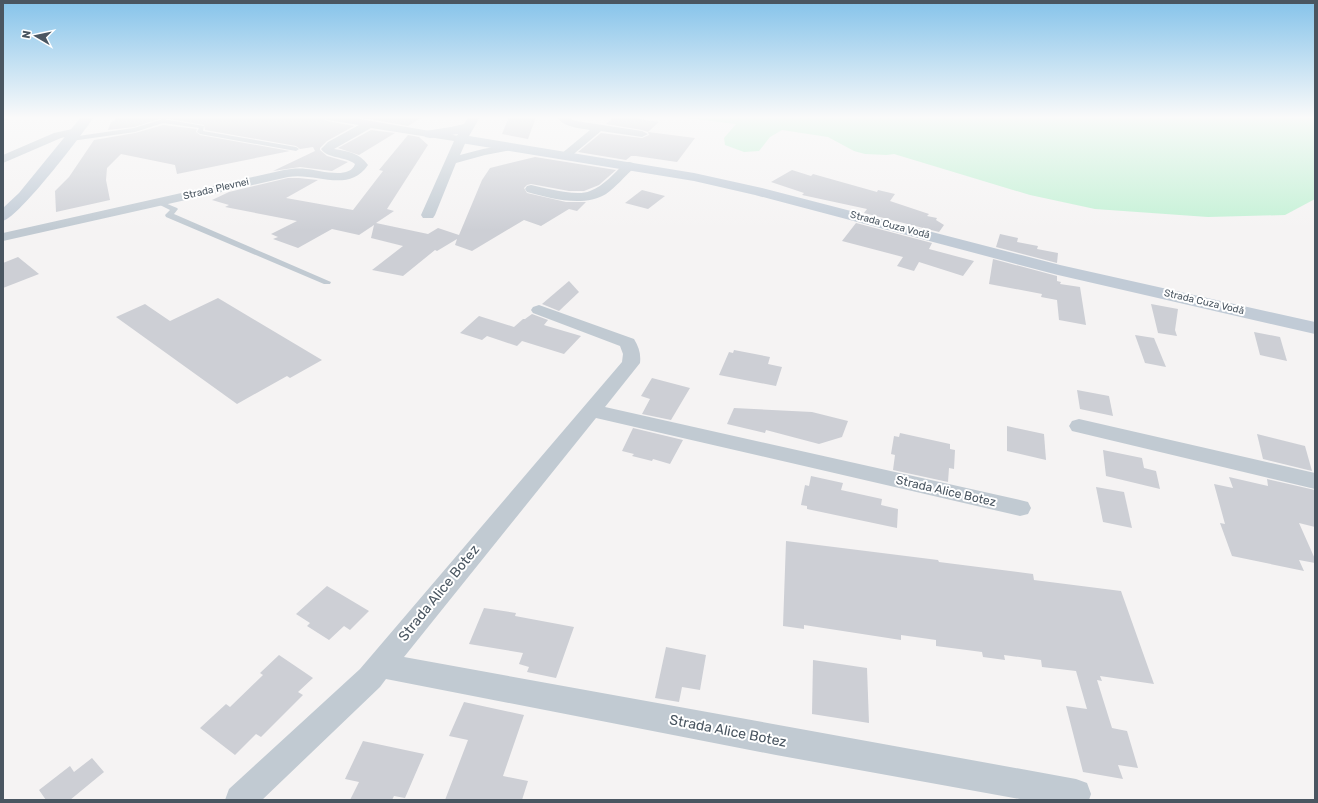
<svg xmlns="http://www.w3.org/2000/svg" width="1318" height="803" font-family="Rubik,sans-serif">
  <rect width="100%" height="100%" fill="#f5f3f3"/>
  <polygon fill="#c3f1d5" points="679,117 1315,117 1315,199 1285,215 1208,217 1095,209 1030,195 894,154 887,155 865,154 854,151 828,137 782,130 770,137 759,151 744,152 725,145 724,138 736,124"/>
  <g fill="#cdcfd5">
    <polygon points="116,117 321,117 327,121 354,126 327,141 320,148 320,150 327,156 348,162 332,171 300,167 273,171 315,151 313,147 300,149 296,146 205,130 204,125 163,118 134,127 108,130 111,122 114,121"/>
    <polygon points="358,117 422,117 408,126"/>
    <polygon points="509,117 536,117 528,139 502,134"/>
    <polygon points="614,117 626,117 659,122 648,132 642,130 606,124"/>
    <polygon points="163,125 197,129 196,132 200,135 290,151 177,174 175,165 121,154 107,168 106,180 110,200 56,212 55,191 69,177 94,140 135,133"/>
    <polygon points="371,130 395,133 359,155 338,148"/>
    <polygon points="648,132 695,138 677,162 636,156 631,156 626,160 578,152 601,133 642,138 649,135"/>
    <polygon points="408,135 419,137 428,145 387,209 394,211 376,223 428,234 438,228 459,235 482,180 490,168 535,157 616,170 599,185 584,191 569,191 531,184 527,185 524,188 527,193 566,202 586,202 577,211 569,209 541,226 524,220 472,251 455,245 457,239 437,251 435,250 403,276 372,270 403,246 371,238 374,225 359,235 332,229 298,248 273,239 278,237 271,234 297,221 225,207 229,205 212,200 229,192 288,178 299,178 318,180 286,198 353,210 383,171 379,170"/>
    <polygon points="792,170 811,176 813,174 877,192 878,190 895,194 890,201 929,214 927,216 937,218 936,220 944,225 939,232 864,213 867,209 802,195 804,193 771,182"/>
    <polygon points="642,190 665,196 648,209 625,203"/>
    <polygon points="856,223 932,243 929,249 974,261 963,276 919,262 914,271 897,266 903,257 842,241"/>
    <polygon points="1000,234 1018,238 1017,242 1038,246 1037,249 1058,253 1057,263 996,247"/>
    <polygon points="18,257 39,274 3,288 3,263"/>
    <polygon points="993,259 1057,276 1057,281 1061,282 1060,284 1080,287 1086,325 1059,320 1057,300 1041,297 1042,294 989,284"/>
    <polygon points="569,281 579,292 559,311 542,304"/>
    <polygon points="218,298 322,360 290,378 287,376 237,404 116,317 145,304 170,321"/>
    <polygon points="1151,304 1178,309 1175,330 1177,336 1158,333"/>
    <polygon points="532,314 548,320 544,325 547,326 581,336 564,354 522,341 517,346 487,336 482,340 460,333 479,316 514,327 523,319 525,319"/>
    <polygon points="1254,332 1280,337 1287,361 1260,355"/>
    <polygon points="1135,335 1154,338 1166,367 1145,363"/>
    <polygon points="734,350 770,357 768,364 782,367 776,386 719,375 729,352 733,353"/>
    <polygon points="652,378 690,388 671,420 642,414 650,399 641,396"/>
    <polygon points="1077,390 1109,396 1113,416 1080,409"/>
    <polygon points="734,408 812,412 848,421 842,437 819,444 766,430 765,433 727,424"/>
    <polygon points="1007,426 1044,434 1046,460 1007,451"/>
    <polygon points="633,428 683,440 670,464 653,459 652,461 632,456 634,454 622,451"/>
    <polygon points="900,433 950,444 950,449 955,450 954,469 949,468 948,482 893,470 895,455 891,454 894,436 899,437"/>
    <polygon points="1257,434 1305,446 1312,471 1263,459"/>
    <polygon points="1103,450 1142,458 1144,468 1156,471 1160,489 1106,476"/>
    <polygon points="811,476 843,483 841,490 882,499 881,505 898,509 897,528 807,509 807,506 801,505 805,485 809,486"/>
    <polygon points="1229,477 1268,486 1267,479 1315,490 1315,527 1299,523 1315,559 1315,563 1299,560 1304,571 1232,556 1220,523 1225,524 1214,484 1233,488"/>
    <polygon points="1096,487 1124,492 1132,528 1103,522"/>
    <polygon points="786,541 938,560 939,562 1033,574 1034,580 1121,591 1154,684 1100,676 1102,681 1097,680 1112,728 1127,731 1138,768 1118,765 1123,779 1083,772 1066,706 1087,709 1076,671 1042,667 1041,660 1004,655 1005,660 983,657 982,652 936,646 936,640 901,635 901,640 804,625 804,629 783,626"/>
    <polygon points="327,586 369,611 350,630 344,626 329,640 307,626 310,623 296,614"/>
    <polygon points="484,608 516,613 515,616 574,627 556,678 527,672 529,667 519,664 523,653 469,644"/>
    <polygon points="666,647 706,655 700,690 682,687 679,702 655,698"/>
    <polygon points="279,655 313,678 298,692 303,695 261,737 256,734 235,755 200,728 226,704 230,707 263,675 260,673"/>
    <polygon points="813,660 867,668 869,723 812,714"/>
    <polygon points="464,702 524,715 503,776 528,781 522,800 445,800 468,740 449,736"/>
    <polygon points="363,741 424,754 405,798 394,796 392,800 350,800 359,782 345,779"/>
    <polygon points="92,758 104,772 70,800 46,800 39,790 70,766 74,772"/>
  </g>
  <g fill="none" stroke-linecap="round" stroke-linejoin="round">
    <g fill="#c1cad2" fill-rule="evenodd">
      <polygon points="163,119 204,126 203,131 296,147 299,149 296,151 200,134 197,132 199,128 163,123 135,132 71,141 68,139 71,137 134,128"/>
      <polygon points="158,200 177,208 178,209 174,214 331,282 330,284 324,284 166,217 165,215 170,210 156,203 156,201"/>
    </g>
    <g fill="#c1cad2" fill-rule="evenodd">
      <polygon points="3,117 9,117 7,120 3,121"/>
      <path d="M 322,117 L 348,117 L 465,137 L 467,139 L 460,155 L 483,149 L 512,144 L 516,145 L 518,147 L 516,149 L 485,155 L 456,163 L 435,215 L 433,218 L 423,218 L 421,215 L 454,141 L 371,128 L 334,149 C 347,151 360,153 368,165 C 348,194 316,172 288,177 L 3,241 L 3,233 L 284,170 C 291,169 298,168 306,169 C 319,170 350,180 355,164 C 345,156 328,159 321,149 L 328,142 L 359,125 L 327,120 Z"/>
      <path d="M 556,117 L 567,117 L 576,121 L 642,131 L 648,134 L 642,137 L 601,131 L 569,158 L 561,158 L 559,156 L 561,154 L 590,130 C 578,128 564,127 556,117 Z"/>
      <polygon points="77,128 81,129 82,131 81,133 61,138 3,163 3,155 54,133"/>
      <path d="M 629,162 L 633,163 L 635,166 L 633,169 C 624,177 616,187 606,194 C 583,208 550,198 527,192 L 525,189 L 527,186 L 531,185 C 545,188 577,197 590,191 C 604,186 614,173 625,163 Z"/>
      <path d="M 539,305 L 634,339 C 639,347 641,354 640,363 L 605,407 L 1020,500 L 1028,502 L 1031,508 L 1028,514 L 1020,516 L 596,418 L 404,657 L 1076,779 L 1087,783 L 1091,794 L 1089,800 L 1025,800 L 776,755 L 386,679 L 380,687 L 262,800 L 225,800 L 229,789 L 360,669 L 622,362 L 623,354 L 620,346 L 533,313 L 531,310 L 533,307 Z"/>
      <polygon points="1079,419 1315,473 1315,489 1072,431 1069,426 1072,421"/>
    </g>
    <g fill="#c1cbd6" fill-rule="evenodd">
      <path d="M 81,117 L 94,117 C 81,136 20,216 3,221 L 3,208 L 19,193 Z"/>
      <polygon points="468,117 480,117 469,136 694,173 762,188 1060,265 1315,322 1315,334 1058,275 755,195 694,181 461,143 456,142 455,139 458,134 430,138 425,137 424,134 425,131 451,127 464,124"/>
    </g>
  </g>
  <linearGradient id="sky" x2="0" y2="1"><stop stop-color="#85c3ea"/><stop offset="0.51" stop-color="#fafafa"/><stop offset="1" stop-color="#fafafa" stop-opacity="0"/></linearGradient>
  <rect width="1318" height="230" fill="url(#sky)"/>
  <g text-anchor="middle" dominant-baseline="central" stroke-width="4" stroke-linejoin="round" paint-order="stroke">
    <g font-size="10" fill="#4a5661" stroke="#fff">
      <text transform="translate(216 189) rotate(-13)">Strada Plevnei</text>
      <text transform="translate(890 225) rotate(15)">Strada Cuza Vodă</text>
      <text transform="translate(1204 302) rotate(13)">Strada Cuza Vodă</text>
    </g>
    <g font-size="12" fill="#4a5661" stroke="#fff">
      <text transform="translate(946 491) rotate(13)">Strada Alice Botez</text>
    </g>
    <g font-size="14" fill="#4a5661" stroke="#fff">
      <text transform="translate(439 593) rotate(-51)">Strada Alice Botez</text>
      <text transform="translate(728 731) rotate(11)">Strada Alice Botez</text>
    </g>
  </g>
  <rect width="1318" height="803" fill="none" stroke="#4a5661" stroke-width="8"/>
  <g transform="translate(36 36) rotate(279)" stroke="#ffffff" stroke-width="3" paint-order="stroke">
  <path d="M0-3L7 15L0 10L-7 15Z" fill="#4a5661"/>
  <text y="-6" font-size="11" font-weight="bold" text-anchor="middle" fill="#4a5661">N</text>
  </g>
</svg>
